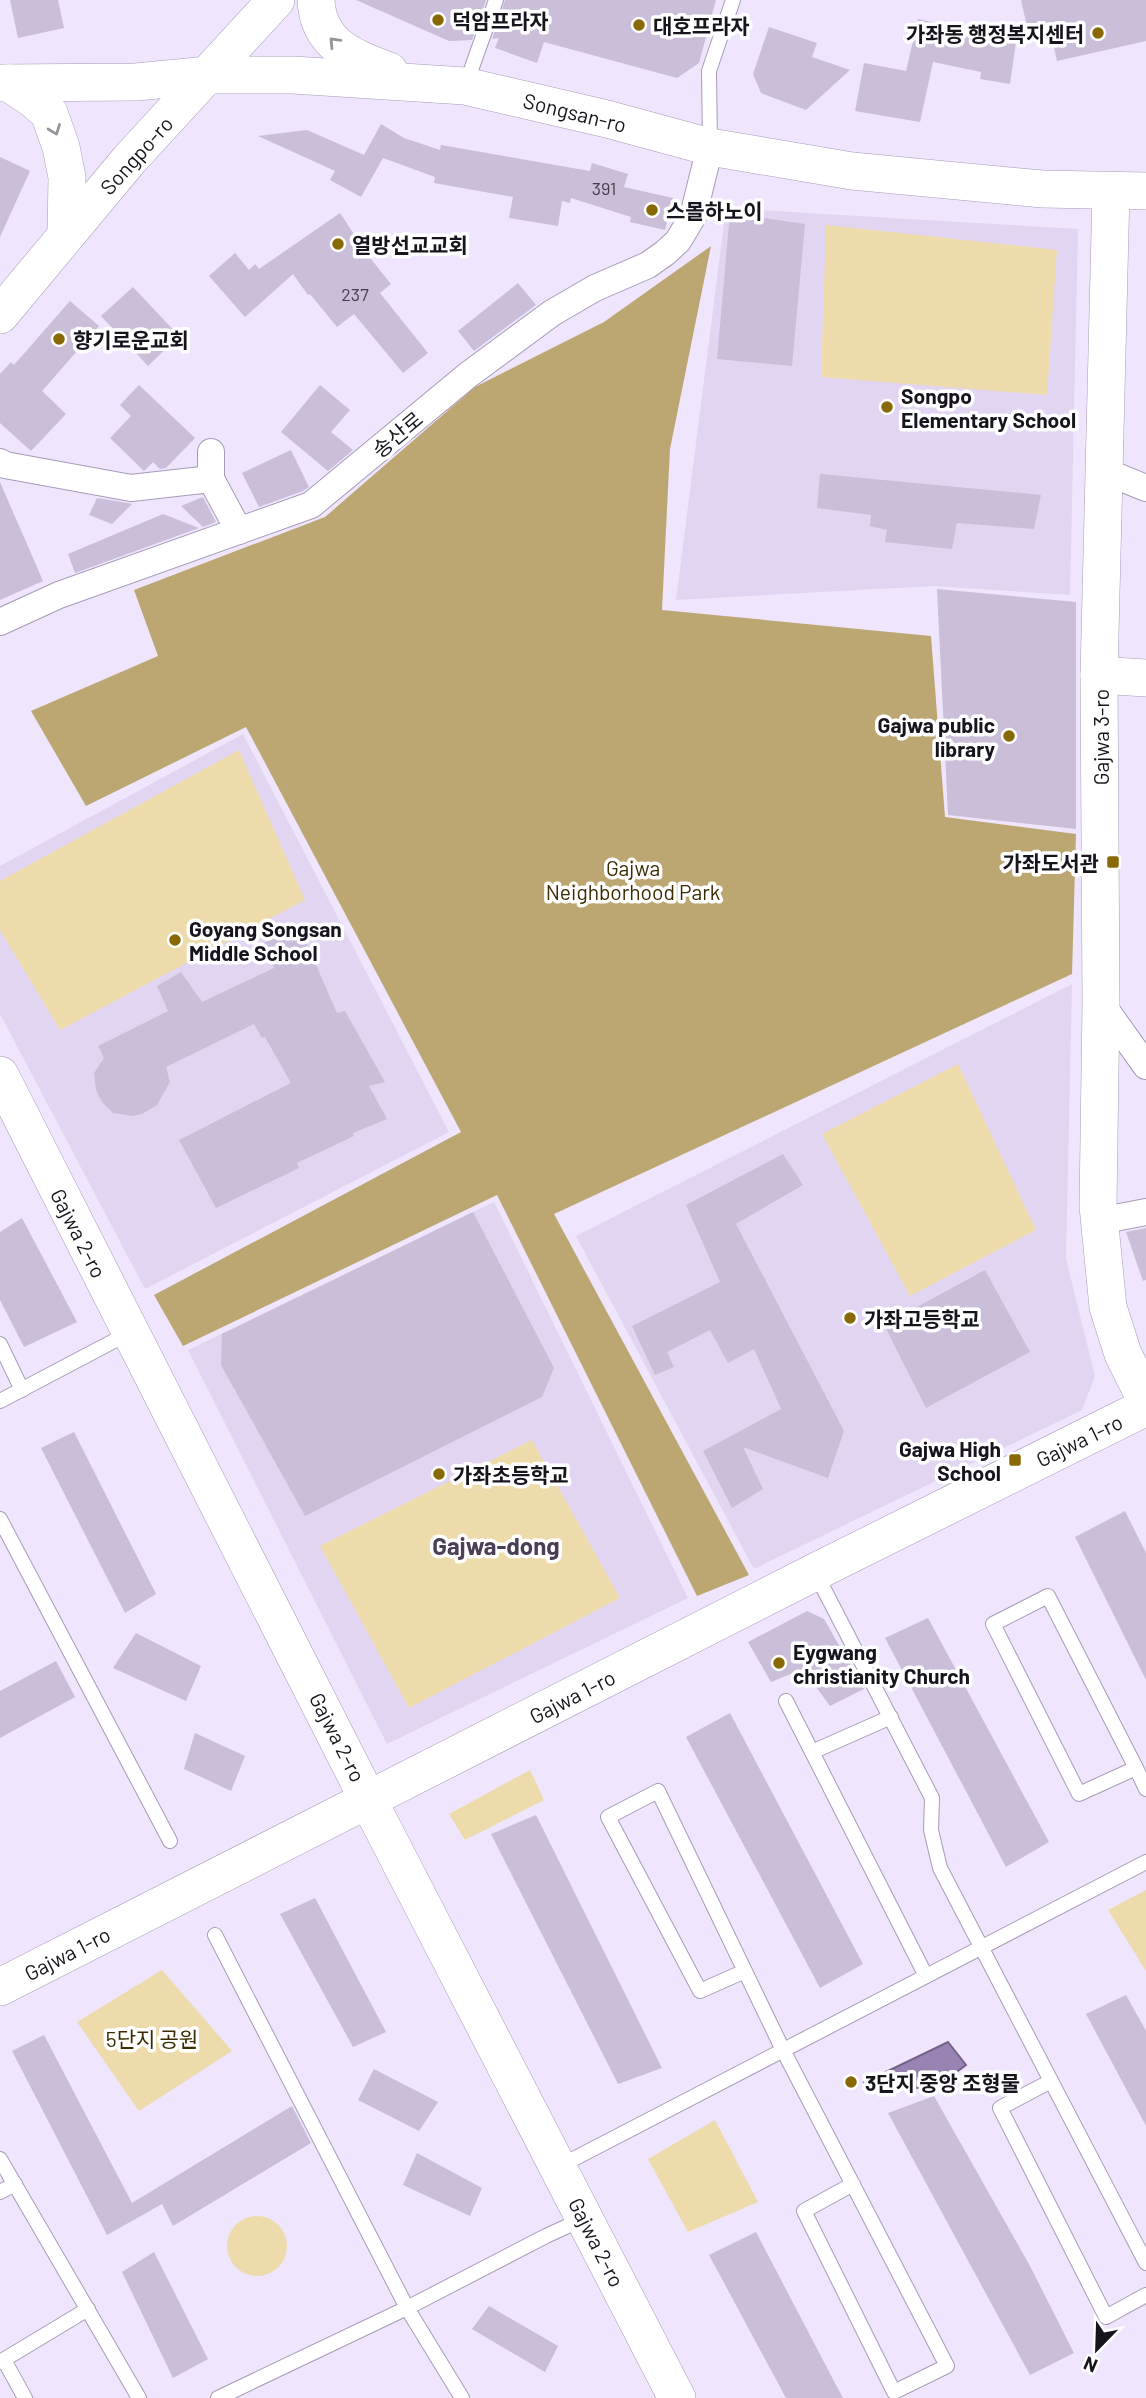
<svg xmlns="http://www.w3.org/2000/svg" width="1146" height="2398" font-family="Barlow,'Noto Sans KR',sans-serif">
  <rect width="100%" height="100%" fill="#efe5fd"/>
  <g fill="#e2d5f1">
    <polygon points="726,208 1078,229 1070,595 933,586 676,600"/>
    <polygon points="243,734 449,1132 145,1289 0,1014 0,866"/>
    <polygon points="1072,984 1066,1259 1095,1376 1082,1410 754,1569 576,1236"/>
    <polygon points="494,1202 688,1598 387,1744 188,1350"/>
  </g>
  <g fill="#eedbac">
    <polygon points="826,225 1057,250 1047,395 821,377"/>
    <polygon points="239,750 305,900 60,1030 0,930 0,881"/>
    <polygon points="958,1064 1036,1230 910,1296 822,1134"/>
    <polygon points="532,1440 620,1598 409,1708 320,1546"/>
    <polygon points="530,1770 544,1800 465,1840 449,1814"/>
    <polygon points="1146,1890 1146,1971 1108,1910"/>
    <polygon points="162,1970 232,2051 139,2111 77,2022"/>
    <polygon points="715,2120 758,2202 688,2232 648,2159"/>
    <circle cx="257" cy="2246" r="30"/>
  </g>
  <polygon fill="#bca772" points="711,246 670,449 662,610 931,636 945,817 1076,834 1072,974 554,1214 749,1575 697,1596 497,1195 183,1346 154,1295 461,1132 246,727 86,806 31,711 158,656 134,590 325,517 475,387 604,322"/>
  <path fill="#9883b3" stroke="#726286" stroke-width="2" d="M 948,2042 L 966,2065 C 932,2092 906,2093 865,2082 Z"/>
  <g fill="#cabed9">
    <polygon points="10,0 58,0 64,28 18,38"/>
    <polygon points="356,0 486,0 472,40 449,41"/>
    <polygon points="505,0 716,0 699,63 677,78 544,42 537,63 495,48 499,38 492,39"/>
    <polygon points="1021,0 1146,0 1146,41 1057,61 1050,30 1029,35"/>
    <polygon points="918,19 940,24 939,28 1016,42 1010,84 980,79 981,72 933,62 920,122 855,111 864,63 906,71"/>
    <polygon points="769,27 817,43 812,57 850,70 806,110 761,93 753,74"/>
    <polygon points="381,124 404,138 440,150 441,145 590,171 592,163 628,174 624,187 673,198 665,230 630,222 631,217 571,198 570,203 562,201 558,226 509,218 513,197 434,183 435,177 383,158 361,197 330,180 335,171 258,136 307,130 364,155"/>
    <polygon points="0,157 30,171 0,237"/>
    <polygon points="340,213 367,254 391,284 380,293 428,353 403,373 354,314 337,327 310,294 308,295 293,274 245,317 209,276 235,253 249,270 255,264 259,269"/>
    <polygon points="730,213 805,224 792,366 717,359"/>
    <polygon points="518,283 536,305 474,351 458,331"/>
    <polygon points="133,287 179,336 148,366 101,316"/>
    <polygon points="70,301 99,326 42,391 66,414 31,451 0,423 0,374 11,362 14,365"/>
    <polygon points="139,385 195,438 166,468 160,469 153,462 144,471 110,438 131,416 120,405"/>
    <polygon points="320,385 350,410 331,432 353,450 328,471 281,432"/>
    <polygon points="291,450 309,487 303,491 259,507 242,473"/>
    <polygon points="820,474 1041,495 1034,529 957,523 952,549 885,542 887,530 870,526 871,515 817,508"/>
    <polygon points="0,482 43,581 0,600"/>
    <polygon points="203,497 216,522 203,527 181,506"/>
    <polygon points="97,498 128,503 132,504 112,524 89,515"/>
    <polygon points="163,514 199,528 75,573 68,554"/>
    <polygon points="937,589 1076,602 1076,829 948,815"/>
    <polygon points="299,926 337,1013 345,1011 385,1082 369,1086 387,1119 353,1133 354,1136 297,1163 299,1168 216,1208 179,1140 291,1083 265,1037 262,1038 254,1024 166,1067 170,1082 157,1105 142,1114 133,1116 113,1113 102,1102 96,1090 94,1073 104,1058 98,1046 168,1011 157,986 181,972 202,1002 274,968 262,944"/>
    <polygon points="783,1154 803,1185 736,1224 844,1431 828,1478 743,1447 763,1489 732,1508 703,1451 781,1409 754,1349 728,1363 710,1330 667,1352 674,1367 655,1375 632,1326 720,1282 686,1205"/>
    <polygon points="473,1212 554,1368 542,1397 305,1516 221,1365 222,1334"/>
    <polygon points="22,1218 77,1322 24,1347 0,1300 0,1232"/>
    <polygon points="1146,1228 1146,1280 1143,1281 1126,1232"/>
    <polygon points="985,1270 1030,1352 926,1408 884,1325"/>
    <polygon points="74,1432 156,1594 125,1613 41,1448"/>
    <polygon points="1125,1511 1146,1553 1146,1680 1075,1537"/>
    <polygon points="807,1611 824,1619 864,1689 830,1706 803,1669 771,1682 748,1642"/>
    <polygon points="928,1618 1049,1842 1006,1867 885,1638"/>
    <polygon points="136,1633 201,1666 186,1701 113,1668"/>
    <polygon points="56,1661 75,1697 0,1738 0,1691"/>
    <polygon points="730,1713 863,1964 820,1988 686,1737"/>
    <polygon points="195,1733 245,1756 231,1791 184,1769"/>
    <polygon points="536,1815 662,2068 618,2084 491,1834"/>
    <polygon points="315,1898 386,2032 353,2047 280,1914"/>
    <polygon points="1126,1995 1146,2031 1146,2126 1086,2014"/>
    <polygon points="44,2035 132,2203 292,2106 311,2143 173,2226 162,2204 107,2235 12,2051"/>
    <polygon points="374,2069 438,2102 419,2131 358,2100"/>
    <polygon points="934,2096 1030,2266 1074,2353 1030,2375 888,2113"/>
    <polygon points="417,2153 482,2188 470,2216 403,2185"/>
    <polygon points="756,2232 836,2385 843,2398 786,2398 709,2255"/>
    <polygon points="154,2252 208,2359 173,2378 122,2272"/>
    <polygon points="489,2306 558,2346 545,2372 472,2329"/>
  </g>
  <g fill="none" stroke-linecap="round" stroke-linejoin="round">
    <defs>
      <g id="lane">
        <polyline points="466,84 496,0"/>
        <polyline points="710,146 709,71 733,0"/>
        <polyline points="0,1344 22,1390"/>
        <polyline points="0,1401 129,1333"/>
        <polyline points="0,1519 170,1841"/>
        <polyline points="816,1574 932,1798 931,1830 940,1868 1146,2263"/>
        <polyline points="786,1701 926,1976"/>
        <polyline points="812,1752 891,1717"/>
        <polyline points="1136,1768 1079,1794 993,1624 1048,1596 1136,1768 1146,1789"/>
        <polyline points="215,1935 407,2308 462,2398"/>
        <polyline points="745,1971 700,1991 608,1817 658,1791 783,2050 947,2366 894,2392 804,2211 853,2184"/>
        <polyline points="1051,2081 1000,2108 1106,2317 1146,2295"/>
        <polyline points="0,2159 139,2398"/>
        <polyline points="560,2166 1146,1862"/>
        <polyline points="0,2192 15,2184"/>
        <polyline points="4,2360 25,2398"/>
        <polyline points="0,2362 88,2309"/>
        <polyline points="218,2398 407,2308 546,2236 583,2219"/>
      </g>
      <g id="street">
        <polyline points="0,462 5,465 131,488 211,479 239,531"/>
        <polyline points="1104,471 1146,488"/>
        <polyline points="211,479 211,452"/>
        <polyline points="0,622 59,595 311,505 468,375 552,313 595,288 648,265 665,253 678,241 693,216 710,147"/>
        <polyline points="1101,1003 1146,1066"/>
        <polyline points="1099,1221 1146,1212"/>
      </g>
      <g id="secondary">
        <path d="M 316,0 C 318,45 352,57 389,71"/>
        <polyline points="0,83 136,82 209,75 293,75 465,86 607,119 710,147 852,171 1042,189 1146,191"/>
        <polyline points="9,83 33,99 49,113 61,147 67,177 66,235"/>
        <polyline points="1111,191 1099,675 1101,1003 1098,1206 1108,1307 1123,1354 1146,1400"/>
        <polyline points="0,315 129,160 276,0"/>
        <polyline points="1099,675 1146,678"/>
        <polyline points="0,1075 380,1823 677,2398"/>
        <polyline points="0,1987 815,1572 1146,1407"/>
      </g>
    </defs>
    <use href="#lane" stroke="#a79cb7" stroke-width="16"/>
    <use href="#street" stroke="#a79cb7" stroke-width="28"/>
    <use href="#secondary" stroke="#a79cb7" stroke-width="38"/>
    <use href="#lane" stroke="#fff" stroke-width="14"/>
    <use href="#street" stroke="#fff" stroke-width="26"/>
    <use href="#secondary" stroke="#fff" stroke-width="37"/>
  </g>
  <defs><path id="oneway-chevron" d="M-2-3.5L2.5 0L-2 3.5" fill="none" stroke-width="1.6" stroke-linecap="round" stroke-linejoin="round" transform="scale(1.75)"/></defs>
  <g stroke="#97959a">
    <use href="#oneway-chevron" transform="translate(334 42) rotate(-133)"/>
    <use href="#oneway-chevron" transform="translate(55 130) rotate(69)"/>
  </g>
  <g fill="#886906" stroke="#fff" stroke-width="2.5">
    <circle cx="438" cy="20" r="7"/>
    <circle cx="639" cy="25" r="7"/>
    <circle cx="1098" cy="33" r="7"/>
    <circle cx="652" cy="210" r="7"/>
    <circle cx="338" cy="244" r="7"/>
    <circle cx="59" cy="339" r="7"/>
    <circle cx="887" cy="407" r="7"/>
    <circle cx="1009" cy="736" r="7"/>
    <rect x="1106" y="855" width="14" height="14" rx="3.5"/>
    <circle cx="175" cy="940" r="7"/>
    <circle cx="850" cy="1318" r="7"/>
    <rect x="1008" y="1453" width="14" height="14" rx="3.5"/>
    <circle cx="439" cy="1474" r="7"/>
    <circle cx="779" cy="1663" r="7"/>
    <circle cx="851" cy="2082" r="7"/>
  </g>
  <g text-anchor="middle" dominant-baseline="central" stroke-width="7" stroke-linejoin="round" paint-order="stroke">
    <g font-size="18" fill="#443e4d">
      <text x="604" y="188">391</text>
      <text x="355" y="294">237</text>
    </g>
    <g font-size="21" font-weight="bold" fill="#18141e" stroke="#fff" text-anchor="start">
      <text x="452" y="20">덕암프라자</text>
      <text x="653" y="25">대호프라자</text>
      <text x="1084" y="33" text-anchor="end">가좌동 행정복지센터</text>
      <text x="666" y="210">스몰하노이</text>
      <text x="352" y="244">열방선교교회</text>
      <text x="73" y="339">향기로운교회</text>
      <text x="901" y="395">Songpo<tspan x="901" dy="24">Elementary School</tspan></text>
      <text x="995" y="724" text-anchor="end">Gajwa public<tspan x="995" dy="24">library</tspan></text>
      <text x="1099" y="862" text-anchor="end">가좌도서관</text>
      <text x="189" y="928">Goyang Songsan<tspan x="189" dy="24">Middle School</tspan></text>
      <text x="864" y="1318">가좌고등학교</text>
      <text x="1001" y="1448" text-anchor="end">Gajwa High<tspan x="1001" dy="24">School</tspan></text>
      <text x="453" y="1474">가좌초등학교</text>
      <text x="793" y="1651">Eygwang<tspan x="793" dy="24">christianity Church</tspan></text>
      <text x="865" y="2082">3단지 중앙 조형물</text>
    </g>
    <g font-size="21" fill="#18141e" stroke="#fff">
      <text transform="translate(575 112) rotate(14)">Songsan-ro</text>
      <text transform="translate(136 155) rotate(-48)">Songpo-ro</text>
      <text transform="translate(397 434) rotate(-40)">송산로</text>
      <text transform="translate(1100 737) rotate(-90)">Gajwa 3-ro</text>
      <text transform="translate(79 1233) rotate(63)">Gajwa 2-ro</text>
      <text transform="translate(1079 1440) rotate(-26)">Gajwa 1-ro</text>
      <text transform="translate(572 1696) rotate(-27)">Gajwa 1-ro</text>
      <text transform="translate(338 1737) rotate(63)">Gajwa 2-ro</text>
      <text transform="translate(67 1953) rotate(-27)">Gajwa 1-ro</text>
      <text transform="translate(597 2242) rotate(63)">Gajwa 2-ro</text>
    </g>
    <g font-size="21" fill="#3a2b00" stroke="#fff">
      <text x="633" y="867">Gajwa<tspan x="633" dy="24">Neighborhood Park</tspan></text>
      <text x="152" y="2038">5단지 공원</text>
    </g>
    <g font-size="24" font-weight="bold" fill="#4a3f56" stroke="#fff">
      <text x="496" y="1545">Gajwa-dong</text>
    </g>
  </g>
  <g transform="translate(1097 2349) rotate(203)" stroke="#ffffff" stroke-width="5" paint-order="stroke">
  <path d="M0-5L12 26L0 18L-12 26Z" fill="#18141e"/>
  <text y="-10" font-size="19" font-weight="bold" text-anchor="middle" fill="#18141e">N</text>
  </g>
</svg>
